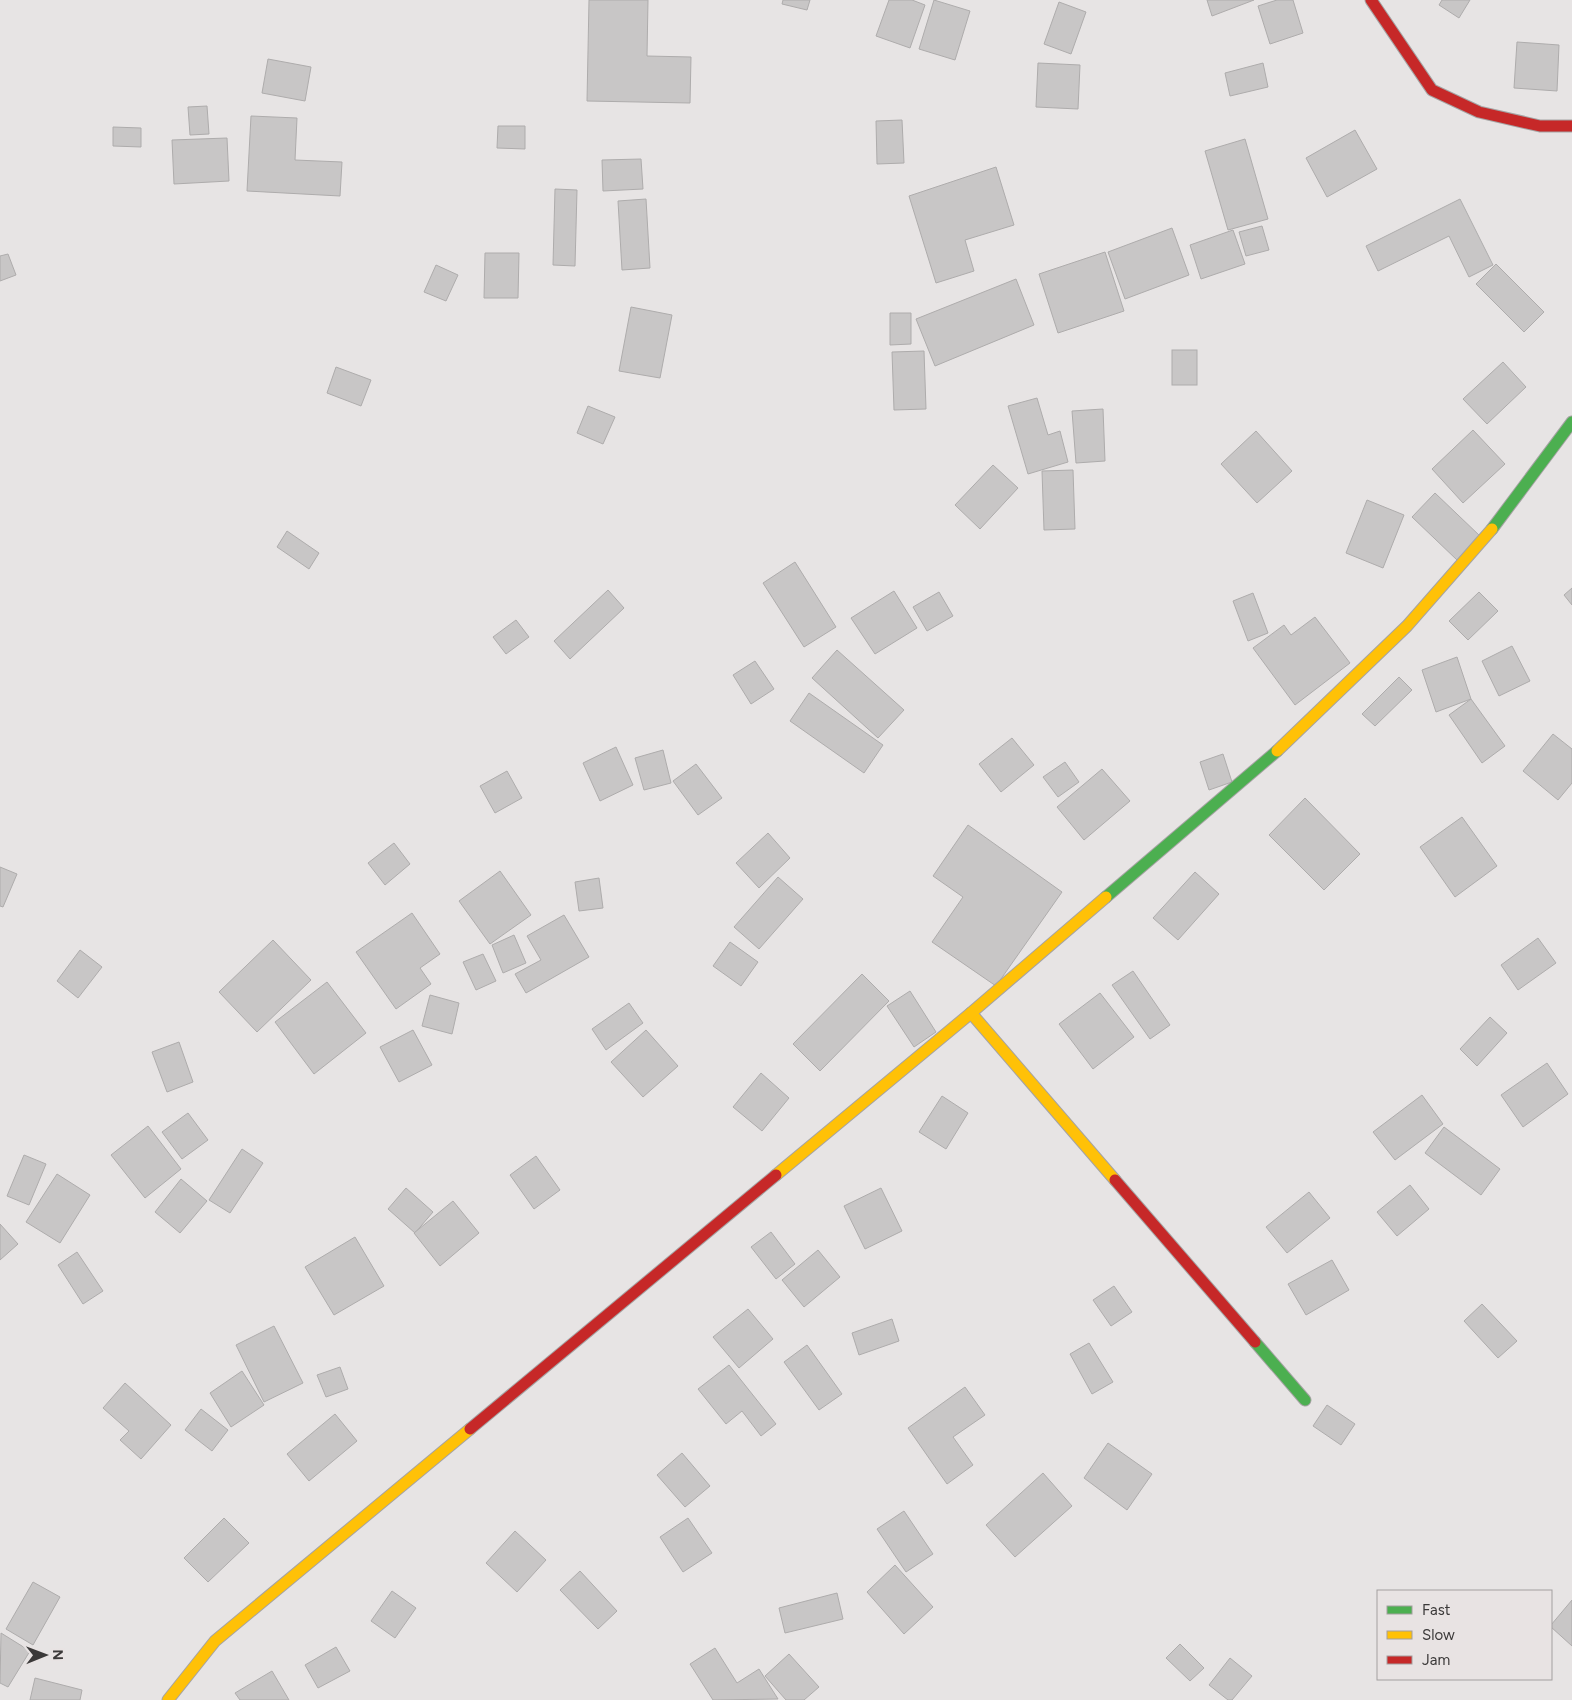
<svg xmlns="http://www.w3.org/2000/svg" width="1572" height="1700" font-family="Figtree,sans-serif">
  <rect width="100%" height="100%" fill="#e7e4e4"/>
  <g fill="#c8c6c6" stroke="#aeacac">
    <polygon points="589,0 648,0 647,56 691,57 690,103 587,101"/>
    <polygon points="783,0 810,0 807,10 782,4"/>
    <polygon points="889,0 912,0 925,5 910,48 876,36"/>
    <polygon points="934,0 970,11 955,60 919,49"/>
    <polygon points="1207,0 1254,0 1212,16"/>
    <polygon points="1277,0 1293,0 1303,33 1270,44 1258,6"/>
    <polygon points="1442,0 1470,0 1459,18 1439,5"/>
    <polygon points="1059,2 1086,12 1071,54 1044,44"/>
    <polygon points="1517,42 1559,45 1557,91 1514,88"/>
    <polygon points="268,59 311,67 305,101 262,93"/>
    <polygon points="1038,63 1080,65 1078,109 1036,107"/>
    <polygon points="1263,63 1268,87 1230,96 1225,73"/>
    <polygon points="207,106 209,134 190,135 188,107"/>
    <polygon points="251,116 297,118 295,160 342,162 340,196 247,191"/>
    <polygon points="902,120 904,163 877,164 876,121"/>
    <polygon points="498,126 525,126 525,149 497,148"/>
    <polygon points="113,127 141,128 141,147 113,146"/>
    <polygon points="1355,130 1377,169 1327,197 1306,158"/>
    <polygon points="227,138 229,181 174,184 172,140"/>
    <polygon points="1245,139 1268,219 1228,230 1205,151"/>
    <polygon points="641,159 643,189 603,191 602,160"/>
    <polygon points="996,167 1014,225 965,240 974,271 936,283 909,196"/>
    <polygon points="555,189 577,190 575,266 553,265"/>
    <polygon points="646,199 650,268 622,270 618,201"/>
    <polygon points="1460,199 1493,265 1469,277 1449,236 1378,271 1366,246"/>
    <polygon points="1262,226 1269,250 1246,256 1239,232"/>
    <polygon points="1172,228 1189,275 1125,299 1108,252"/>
    <polygon points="1233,230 1245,264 1201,279 1190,245"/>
    <polygon points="1105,252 1124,311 1058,333 1039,274"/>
    <polygon points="485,253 519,253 518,298 484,298"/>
    <polygon points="8,254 16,275 0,281 0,256"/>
    <polygon points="1496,264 1544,312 1524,332 1476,284"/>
    <polygon points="436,265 458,275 446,301 424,292"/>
    <polygon points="1016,279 1034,325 935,366 916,319"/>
    <polygon points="631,307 672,315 660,378 619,371"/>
    <polygon points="890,313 911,313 911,344 890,345"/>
    <rect x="1172" y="350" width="25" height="35"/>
    <polygon points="924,351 926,409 894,410 892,352"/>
    <polygon points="1503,362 1526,387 1487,424 1463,399"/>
    <polygon points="336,367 371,380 361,406 327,393"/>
    <polygon points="1037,398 1048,435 1060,431 1068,462 1028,474 1008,406"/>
    <polygon points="588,406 615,417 603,444 577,433"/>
    <polygon points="1103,409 1105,461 1076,463 1072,411"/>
    <polygon points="1473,430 1505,464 1463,503 1432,469"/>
    <polygon points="1256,431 1292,471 1257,503 1221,464"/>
    <polygon points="993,465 1018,488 980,529 955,505"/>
    <polygon points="1073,470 1075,529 1044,530 1042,471"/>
    <polygon points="1435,493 1480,536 1457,560 1412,517"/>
    <polygon points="1367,500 1404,515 1383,568 1346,553"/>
    <polygon points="287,531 319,553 309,569 277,547"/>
    <polygon points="795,562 836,627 804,647 763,583"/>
    <polygon points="1572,588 1572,605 1564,595"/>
    <polygon points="608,590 624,608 570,659 554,641"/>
    <polygon points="894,591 917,628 875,654 851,618"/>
    <polygon points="939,592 953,616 927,631 913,607"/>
    <polygon points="1479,592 1498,611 1468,640 1449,621"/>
    <polygon points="1253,593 1268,633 1248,641 1233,601"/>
    <polygon points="1315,617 1350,663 1295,705 1253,648 1284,625 1291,635"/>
    <polygon points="516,620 529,637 506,654 493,637"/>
    <polygon points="1512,646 1530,681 1499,696 1482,661"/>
    <polygon points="837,650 904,710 878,738 812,678"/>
    <polygon points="1457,657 1471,699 1436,712 1422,670"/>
    <polygon points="755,661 774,689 751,704 733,675"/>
    <polygon points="1399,677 1412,690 1375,726 1362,714"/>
    <polygon points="809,693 883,745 864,773 790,721"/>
    <polygon points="1471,699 1505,746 1482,763 1449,715"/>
    <polygon points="1553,734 1572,749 1572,783 1558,800 1523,771"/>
    <polygon points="1012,738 1034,765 1001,792 979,764"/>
    <polygon points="616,747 633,785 600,801 583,763"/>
    <polygon points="663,750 671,783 644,790 635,758"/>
    <polygon points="1223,754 1232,782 1209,790 1200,762"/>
    <polygon points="1065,762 1079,782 1058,797 1043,777"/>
    <polygon points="696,764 722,798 698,815 673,781"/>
    <polygon points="1102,769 1130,801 1084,840 1057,807"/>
    <polygon points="507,771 522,798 495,813 480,786"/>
    <polygon points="1305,798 1360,854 1324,890 1269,835"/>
    <polygon points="1462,817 1497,866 1455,897 1420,847"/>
    <polygon points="968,825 1062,892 996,986 932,942 963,897 933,876"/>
    <polygon points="768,833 790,858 759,888 736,863"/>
    <polygon points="394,843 410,864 385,885 368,863"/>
    <polygon points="0,867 17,874 3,907 0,906"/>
    <polygon points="500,871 531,915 490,944 459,901"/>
    <polygon points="1195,872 1219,894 1178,940 1153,918"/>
    <polygon points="778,877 803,899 759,949 734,927"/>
    <polygon points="599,878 603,908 579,911 575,882"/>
    <polygon points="412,913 440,954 420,968 431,984 396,1009 356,952"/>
    <polygon points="564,915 589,957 526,993 515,974 541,960 527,936"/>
    <polygon points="514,935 526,963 503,973 492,945"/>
    <polygon points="1538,938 1556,963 1518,990 1501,965"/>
    <polygon points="273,940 311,980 257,1032 219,992"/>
    <polygon points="730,942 758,962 741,986 713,966"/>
    <polygon points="80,950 102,967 78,998 57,981"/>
    <polygon points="483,954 496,981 476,990 463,962"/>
    <polygon points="1133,971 1170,1025 1150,1039 1112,985"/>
    <polygon points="862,974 889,1001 820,1071 793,1044"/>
    <polygon points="327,982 366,1033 314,1074 275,1022"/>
    <polygon points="910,991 936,1032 914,1047 887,1006"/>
    <polygon points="1100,993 1134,1037 1093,1069 1059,1024"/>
    <polygon points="430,995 459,1003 452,1034 422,1026"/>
    <polygon points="629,1003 643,1023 606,1050 592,1029"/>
    <polygon points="1490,1017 1507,1033 1477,1066 1460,1049"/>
    <polygon points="413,1030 432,1065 399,1082 380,1047"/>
    <polygon points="646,1030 678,1066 643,1097 611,1062"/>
    <polygon points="179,1042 193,1082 167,1092 152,1052"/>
    <polygon points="1547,1063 1568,1094 1523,1127 1501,1095"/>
    <polygon points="761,1073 789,1098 762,1131 733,1107"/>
    <polygon points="1422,1095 1443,1124 1395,1160 1373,1132"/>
    <polygon points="942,1096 968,1113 946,1149 919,1132"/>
    <polygon points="188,1113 208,1140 182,1159 162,1132"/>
    <polygon points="148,1126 181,1169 145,1198 111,1155"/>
    <polygon points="1444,1127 1500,1169 1481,1195 1425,1153"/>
    <polygon points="242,1149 263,1163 230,1213 209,1200"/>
    <polygon points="24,1155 46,1164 29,1205 7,1196"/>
    <polygon points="536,1156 560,1190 534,1209 510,1175"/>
    <polygon points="57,1174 90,1195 60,1243 26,1222"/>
    <polygon points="181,1179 207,1201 180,1233 155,1212"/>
    <polygon points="1410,1185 1429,1209 1397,1236 1377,1212"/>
    <polygon points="406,1188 433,1212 415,1233 388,1209"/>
    <polygon points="881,1188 902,1231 865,1249 844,1206"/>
    <polygon points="1309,1192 1330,1218 1287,1253 1266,1227"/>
    <polygon points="453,1201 479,1233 440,1266 414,1233"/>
    <polygon points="0,1224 18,1244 0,1260"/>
    <polygon points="771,1232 795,1264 776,1279 751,1247"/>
    <polygon points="355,1237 384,1286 334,1315 305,1267"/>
    <polygon points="818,1250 840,1277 804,1307 782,1280"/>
    <polygon points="77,1252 103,1291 83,1304 58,1265"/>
    <polygon points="1332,1260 1349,1290 1306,1315 1288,1284"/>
    <polygon points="1114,1286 1132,1312 1111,1326 1093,1300"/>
    <polygon points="1482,1304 1517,1341 1498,1358 1464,1321"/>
    <polygon points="748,1309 773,1339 739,1368 713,1337"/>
    <polygon points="892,1319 899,1341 859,1355 852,1333"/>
    <polygon points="274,1326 303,1383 264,1402 236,1345"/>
    <polygon points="1089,1343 1113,1382 1092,1394 1070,1354"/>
    <polygon points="807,1345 842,1394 819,1410 784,1362"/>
    <polygon points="729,1365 776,1424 761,1436 742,1411 726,1424 698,1389"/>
    <polygon points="340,1367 348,1389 326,1397 317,1375"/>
    <polygon points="242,1371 264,1405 231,1427 210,1393"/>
    <polygon points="125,1383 171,1425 141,1459 120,1440 129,1431 103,1408"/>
    <polygon points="965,1387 985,1415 953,1437 973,1465 947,1484 908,1428"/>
    <polygon points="1327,1405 1355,1424 1341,1445 1313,1426"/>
    <polygon points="201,1409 228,1430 212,1451 185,1430"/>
    <polygon points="335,1414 357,1441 309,1481 287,1454"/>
    <polygon points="1108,1443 1152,1474 1127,1510 1084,1478"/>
    <polygon points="682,1453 710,1486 685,1507 657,1475"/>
    <polygon points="1043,1473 1072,1506 1015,1557 986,1525"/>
    <polygon points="904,1511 933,1554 906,1572 877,1529"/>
    <polygon points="224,1518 249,1543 208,1582 184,1558"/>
    <polygon points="688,1518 712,1553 683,1572 660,1537"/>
    <polygon points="515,1531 546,1560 517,1592 486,1563"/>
    <polygon points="895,1565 933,1607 904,1634 867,1592"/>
    <polygon points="580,1571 617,1611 598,1629 560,1590"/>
    <polygon points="33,1582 60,1597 33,1645 6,1629"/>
    <polygon points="392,1591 416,1608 395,1638 371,1621"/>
    <polygon points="837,1593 843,1619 785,1633 779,1608"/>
    <polygon points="1572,1600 1572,1646 1551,1627 1551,1625"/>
    <polygon points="1,1633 30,1651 8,1687 0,1683"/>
    <polygon points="1180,1644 1204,1668 1190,1681 1166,1658"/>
    <polygon points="336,1647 350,1671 318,1688 305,1665"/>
    <polygon points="715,1648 737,1683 759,1669 778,1699 713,1700 690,1664"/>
    <polygon points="789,1654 819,1687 804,1700 786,1700 765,1676"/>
    <polygon points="1230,1658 1252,1676 1232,1700 1228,1700 1209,1685"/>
    <polygon points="272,1671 289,1700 240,1700 235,1693"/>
    <polygon points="35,1678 82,1690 80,1700 30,1700"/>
  </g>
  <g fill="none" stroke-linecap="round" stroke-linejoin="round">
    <defs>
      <g id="fast">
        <polyline points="1492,529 1572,422"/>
        <polyline points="1106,897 1277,751"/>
        <polyline points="1255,1342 1305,1400"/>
      </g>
      <g id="slow">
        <polyline points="1277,751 1407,626 1492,529"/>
        <polyline points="971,1013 1115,1180"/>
        <polyline points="776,1175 971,1013 1106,897"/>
        <polyline points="168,1700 215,1641 470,1429"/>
      </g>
      <g id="jam">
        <polyline points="1371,0 1432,90 1479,112 1540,126 1572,126"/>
        <polyline points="1115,1180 1255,1342"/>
        <polyline points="470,1429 776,1175"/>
      </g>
    </defs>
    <use href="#fast" stroke="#a5a3a3" stroke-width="13"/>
    <use href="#slow" stroke="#a5a3a3" stroke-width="13"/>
    <use href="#jam" stroke="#a5a3a3" stroke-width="13"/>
    <use href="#fast" stroke="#4caf50" stroke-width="11"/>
    <use href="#slow" stroke="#ffc107" stroke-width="11"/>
    <use href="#jam" stroke="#c62828" stroke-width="11"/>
  </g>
  <rect x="1377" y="1590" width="175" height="90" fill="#e8e3e3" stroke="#a39f9f"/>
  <rect x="1387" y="1606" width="25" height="8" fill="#4caf50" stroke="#a39f9f"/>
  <text x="1422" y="1615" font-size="15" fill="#3b3939">Fast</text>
  <rect x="1387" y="1631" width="25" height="8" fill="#ffc107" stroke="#a39f9f"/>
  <text x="1422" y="1640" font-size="15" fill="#3b3939">Slow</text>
  <rect x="1387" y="1656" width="25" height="8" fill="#c62828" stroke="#a39f9f"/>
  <text x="1422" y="1665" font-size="15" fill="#3b3939">Jam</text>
  <g transform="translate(45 1655) rotate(89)" stroke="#e8e3e3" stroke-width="4" paint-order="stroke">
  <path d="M0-4L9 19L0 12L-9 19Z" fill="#3b3939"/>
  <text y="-8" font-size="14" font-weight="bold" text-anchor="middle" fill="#3b3939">N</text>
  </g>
</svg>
